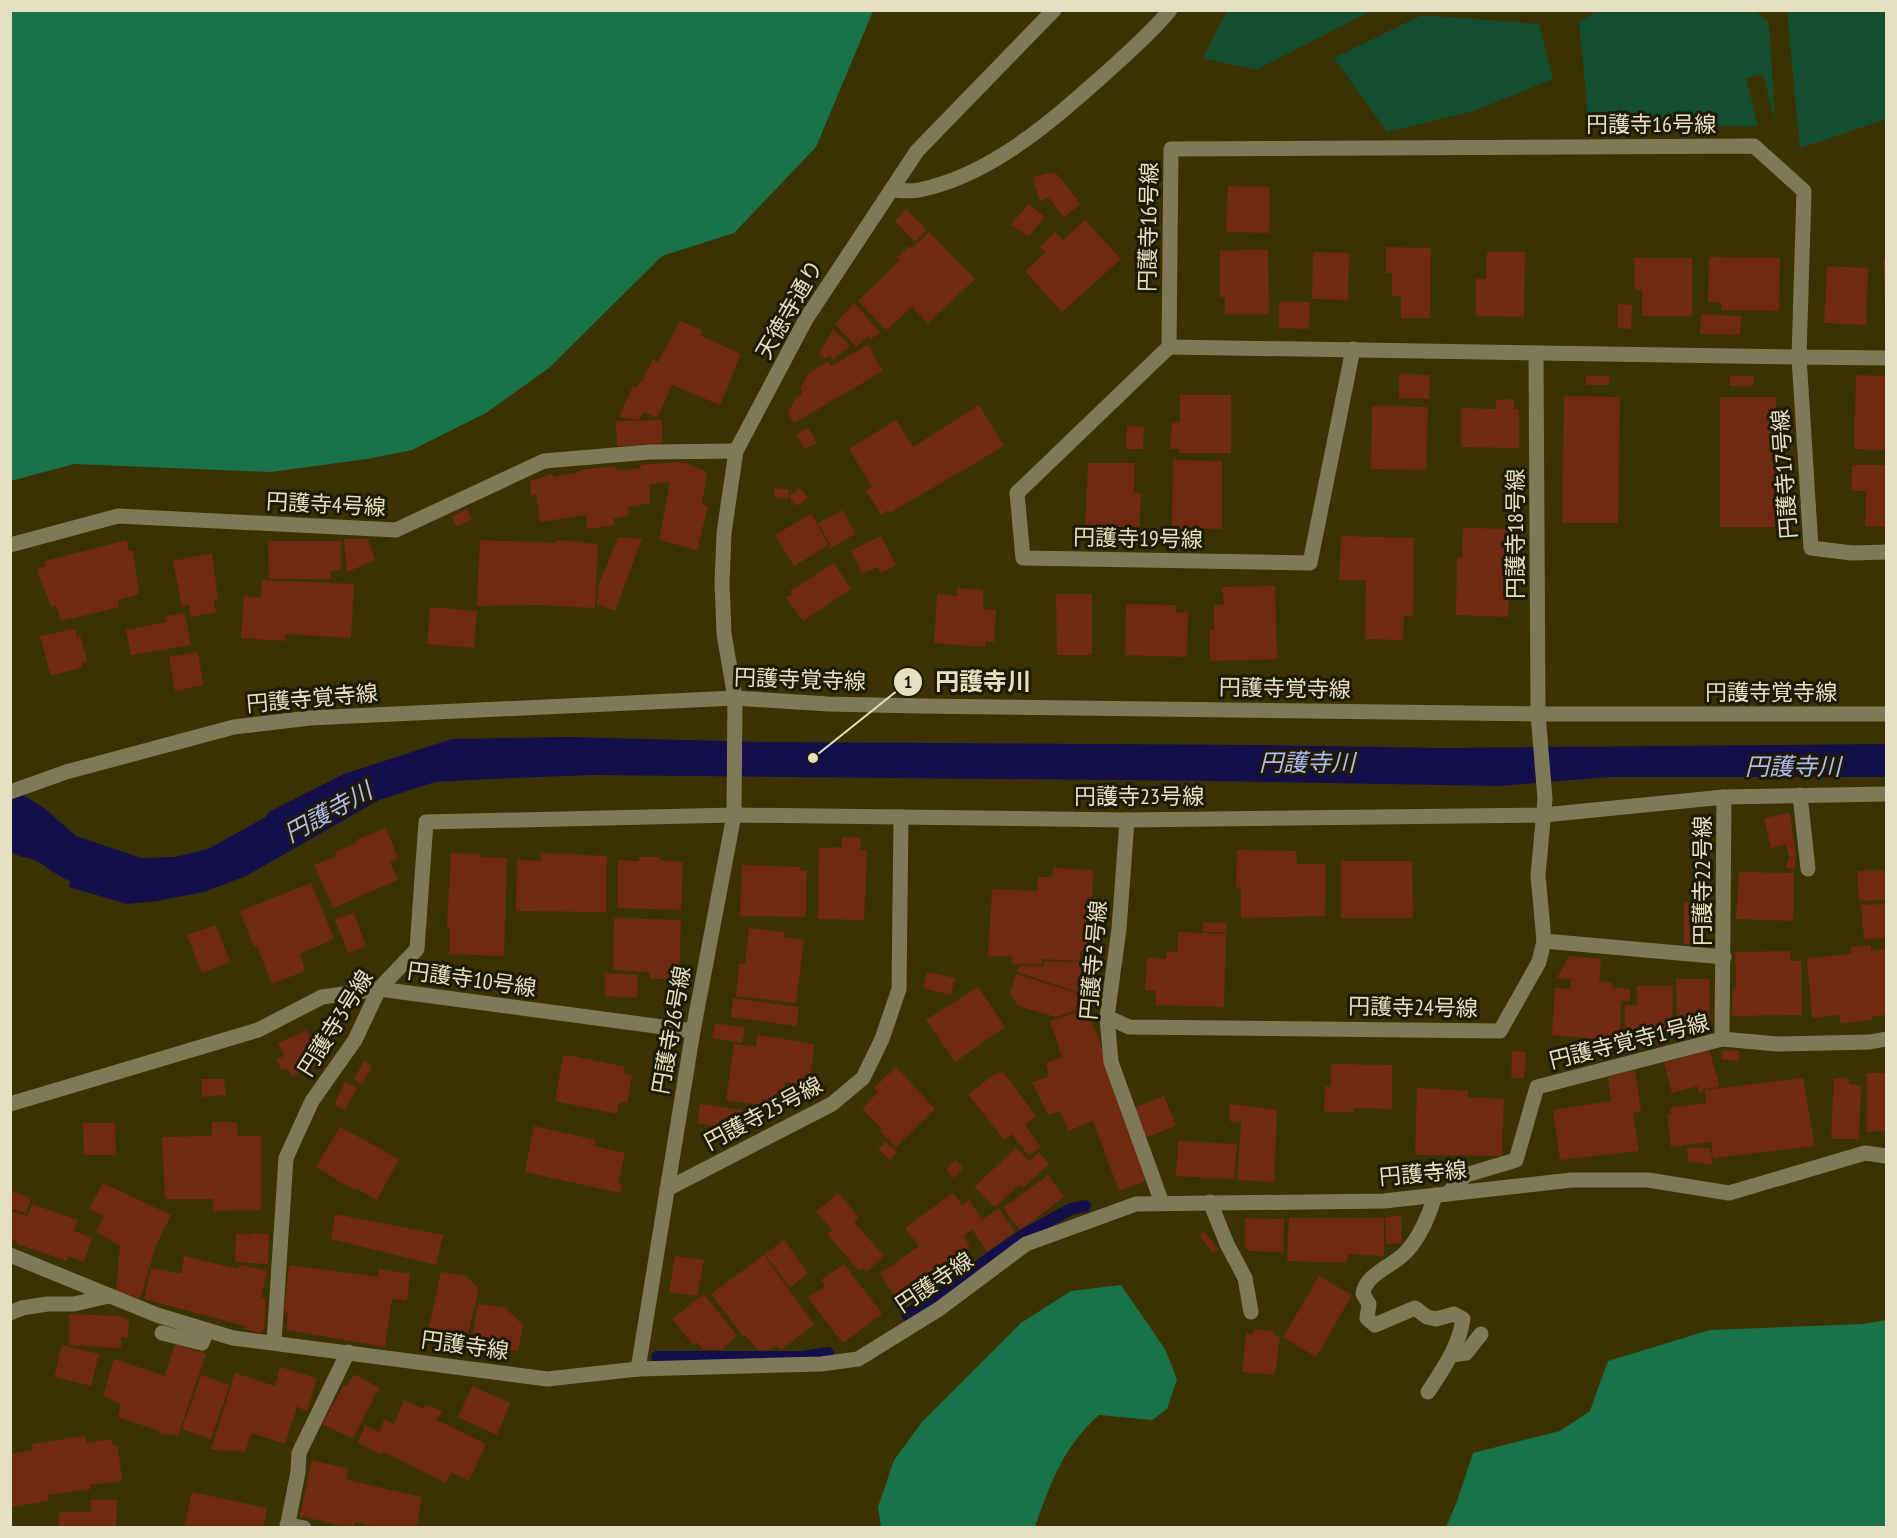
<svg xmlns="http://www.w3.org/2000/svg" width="1897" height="1538" font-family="'PT Sans Narrow','Noto Sans JP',sans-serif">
  <rect width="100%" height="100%" fill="#3b3203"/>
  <g fill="#144e31">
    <polygon points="1227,11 1227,10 1371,11 1256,70 1203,58"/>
    <polygon points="1597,11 1755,11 1769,23 1775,121 1763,74 1746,78 1758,126 1589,125 1579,22"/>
    <polygon points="1787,11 1886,11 1886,119 1800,148"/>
    <polygon points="1422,15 1539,24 1553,79 1474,111 1387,132 1334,58"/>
  </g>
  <g fill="#197248">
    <polygon points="11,10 873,10 873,11 816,147 734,233 662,256 549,368 486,413 412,450 367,459 271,472 74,464 11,481"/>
    <path d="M 1121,1285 L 1165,1349 L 1177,1379 L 1167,1409 L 1152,1420 L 1099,1415 C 1063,1447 1050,1484 1035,1527 L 881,1527 L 878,1507 L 894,1460 L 922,1422 L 1021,1323 L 1071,1291 Z"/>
    <polygon points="1886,1320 1886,1527 1446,1527 1456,1504 1473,1453 1560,1431 1590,1411 1608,1361 1710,1330 1864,1324"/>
  </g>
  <path fill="#140f4b" d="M 566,737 L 767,742 L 1260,745 L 1441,748 L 1886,744 L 1886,777 L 1611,777 L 1499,786 L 1210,781 L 592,775 L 490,779 L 435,782 L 379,800 L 246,876 L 204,892 L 157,901 L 127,904 L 69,887 L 70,881 C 57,876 49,868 37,861 C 28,857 19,858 11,851 L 10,787 L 44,808 L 76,836 L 141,858 L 175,857 L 208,849 L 266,817 L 269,812 L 344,774 L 452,739 Z"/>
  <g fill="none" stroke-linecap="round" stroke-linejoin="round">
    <g stroke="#140f4b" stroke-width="12">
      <polyline points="907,1315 1025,1234 1071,1209 1085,1206"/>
      <polyline points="657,1357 802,1357 828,1353"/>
    </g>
  </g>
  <g fill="#702913">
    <polygon points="1055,172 1081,204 1064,217 1049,198 1040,201 1032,177"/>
    <polygon points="1228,186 1270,187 1269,233 1226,232"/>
    <polygon points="1029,204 1045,217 1028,237 1011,224"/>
    <polygon points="906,209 927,230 915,242 895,221"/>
    <polygon points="1085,220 1121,259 1062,312 1025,271 1046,252 1040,247 1055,232 1063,240"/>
    <polygon points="929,232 975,279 928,323 912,307 886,330 858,301 900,260 897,258 909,246 912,248"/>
    <polygon points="1386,247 1431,248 1430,318 1401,318 1401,296 1392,296 1392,273 1386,273"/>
    <polygon points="1268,249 1269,314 1225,314 1225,297 1220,297 1220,251"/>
    <polygon points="1313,252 1349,253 1348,300 1312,299"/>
    <polygon points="1487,252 1525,252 1524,317 1476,316 1476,279 1486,279"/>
    <polygon points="1709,257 1780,258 1779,311 1721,310 1722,303 1708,302"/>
    <polygon points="1634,258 1692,258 1692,316 1642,316 1642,290 1635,290"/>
    <polygon points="1883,259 1886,259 1886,305 1885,305"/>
    <polygon points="1827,266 1868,268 1866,325 1824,323"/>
    <polygon points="1279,302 1310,302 1309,329 1279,328"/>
    <polygon points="854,303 880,332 871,339 868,336 856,347 835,324"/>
    <polygon points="1618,304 1632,305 1631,329 1617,328"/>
    <polygon points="1701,314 1741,316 1740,335 1700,334"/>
    <polygon points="680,321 703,330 701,336 741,354 720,405 672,385 657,418 644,412 638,420 619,417 633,386 637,388 639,382 642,382 653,359 658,362"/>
    <polygon points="833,329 850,346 833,360 830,355 824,359 819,354"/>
    <polygon points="868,345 883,371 794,423 788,413 796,398 803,394 800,389 809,373 829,361 831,366"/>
    <polygon points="1399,374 1430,375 1429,399 1399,398"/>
    <polygon points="1856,375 1886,376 1886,450 1854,449"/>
    <rect x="1586" y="376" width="23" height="9"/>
    <polygon points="1730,376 1754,376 1753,386 1730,386"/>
    <polygon points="1180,395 1231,395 1231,453 1179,453 1179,449 1170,449 1172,423 1180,423"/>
    <polygon points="1564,396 1620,397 1618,523 1562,523"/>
    <polygon points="1720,397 1776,397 1775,527 1720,527"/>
    <polygon points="1514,399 1514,409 1519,409 1519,448 1461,447 1461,408 1496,409 1496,400"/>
    <polygon points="979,405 1004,446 890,513 888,510 881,515 866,490 872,487 849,449 896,420 913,447"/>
    <polygon points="1372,406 1428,407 1426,470 1371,469"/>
    <polygon points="662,420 663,443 617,446 616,421"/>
    <polygon points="1127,426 1144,427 1143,449 1126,449"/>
    <polygon points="809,428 817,443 804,449 796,434"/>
    <polygon points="1173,460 1222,461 1222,529 1172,528"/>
    <polygon points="678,462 687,463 707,472 702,505 708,506 697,550 659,540 670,482 649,484 650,503 628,507 629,515 613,519 615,525 587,529 586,515 540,522 536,494 531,496 530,481 552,474 554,477 580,472 581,470 616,466 616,471 641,468 640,465"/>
    <polygon points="1088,463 1135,463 1134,493 1141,493 1139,536 1085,536"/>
    <polygon points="1852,465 1886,465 1886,527 1865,526 1866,491 1852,491"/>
    <polygon points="775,488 789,490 788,499 774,497"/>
    <polygon points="800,488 808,498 797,506 789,496"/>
    <polygon points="467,509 472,519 457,527 451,517"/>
    <polygon points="843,510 855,534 827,550 831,545 818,523"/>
    <polygon points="811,514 829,545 794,566 775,535"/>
    <polygon points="1463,528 1511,529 1508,617 1456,615 1457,557 1462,557"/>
    <polygon points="881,536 896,565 881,573 877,567 862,574 851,551"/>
    <polygon points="1341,536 1414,538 1413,616 1404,616 1403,640 1365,639 1366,580 1339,580"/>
    <polygon points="618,537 642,539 615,611 597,604 598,587"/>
    <polygon points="344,539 368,539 375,560 347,572"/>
    <polygon points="127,540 128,551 133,550 139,594 118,600 120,607 61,621 56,605 51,607 37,569 46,566 45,561"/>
    <polygon points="480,540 556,543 557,540 598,544 595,608 537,605 477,606"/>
    <polygon points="268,541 341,541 341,570 330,571 331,579 269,579"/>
    <polygon points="212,553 218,598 214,599 216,612 191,617 189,605 182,606 173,561"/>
    <polygon points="834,563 851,589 803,621 786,597 792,594 790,591"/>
    <polygon points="262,580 354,584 351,638 285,634 285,641 241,638 244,596 261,598"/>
    <polygon points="1275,586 1277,659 1210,661 1209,630 1214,630 1214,605 1224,604 1222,587"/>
    <polygon points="957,588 983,590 983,609 996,610 994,642 986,641 985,647 934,643 937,594 957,596"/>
    <polygon points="1056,594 1092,594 1092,655 1057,655"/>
    <polygon points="1126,604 1176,605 1176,613 1188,612 1187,657 1125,655"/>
    <polygon points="430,607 477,611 474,648 427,644"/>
    <polygon points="185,614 191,645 131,655 126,630 167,622 165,616"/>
    <polygon points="75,629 77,637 80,635 87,661 81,662 82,667 51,676 40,636"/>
    <polygon points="198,652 203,685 175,691 169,657"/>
    <polygon points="1790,813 1796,859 1794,869 1786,868 1789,857 1786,844 1771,848 1764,818"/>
    <polygon points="386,828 398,858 390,862 398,880 333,908 314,865 336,856 335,852 357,843 356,840"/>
    <polygon points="842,837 861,838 860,851 867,850 864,920 818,919 819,848 842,847"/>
    <polygon points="1237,850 1296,851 1297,864 1326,864 1325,916 1241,918 1241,887 1236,888"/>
    <polygon points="451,853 480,854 480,857 507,858 504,956 449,954 450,928 447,927"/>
    <polygon points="541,853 607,856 606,912 516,911 517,860 541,861"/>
    <polygon points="639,857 660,857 659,860 683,862 681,910 617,908 618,860 639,861"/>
    <polygon points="1341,861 1412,861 1413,918 1341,918"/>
    <polygon points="742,865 800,867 799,870 807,871 806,917 740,916"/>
    <polygon points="1053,868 1093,870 1091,951 1081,950 1080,961 1042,959 1042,965 1012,964 1012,956 988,956 992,889 1037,891 1038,877 1052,877"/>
    <polygon points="1886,870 1886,900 1859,901 1857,871"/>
    <polygon points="1739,872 1794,873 1793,921 1736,919"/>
    <polygon points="311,883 334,939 300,954 305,971 272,984 257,946 254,947 240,911"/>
    <polygon points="1684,902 1706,903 1704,944 1684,944"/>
    <polygon points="1886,904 1886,938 1864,939 1861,905"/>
    <polygon points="354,913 366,946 348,953 335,919"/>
    <polygon points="614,918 681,920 679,979 650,979 649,972 613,970"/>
    <polygon points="1203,922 1226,923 1226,932 1203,932"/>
    <polygon points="216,925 230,962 202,973 187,935"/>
    <polygon points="749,928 784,932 784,937 804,940 796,1003 736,996 739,964 745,964"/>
    <polygon points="1178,932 1226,934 1224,1007 1156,1005 1156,991 1145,990 1147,958 1166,959 1166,951 1177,952"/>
    <polygon points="1871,945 1871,951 1886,949 1886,1015 1872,1016 1872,1020 1840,1024 1840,1015 1812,1018 1807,958 1851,954 1851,947"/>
    <polygon points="1790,951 1791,961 1801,961 1802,1015 1732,1016 1733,989 1736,988 1735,952"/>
    <polygon points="1569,956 1601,959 1599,982 1612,983 1612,987 1630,989 1630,1001 1621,1001 1620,1044 1587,1041 1587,1038 1552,1035 1555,988 1570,989 1571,980 1595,982 1557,978"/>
    <polygon points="1082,957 1087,958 1083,994 1017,972 1020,966 1043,966 1044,961 1081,962"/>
    <polygon points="927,972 955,978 951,995 923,988"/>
    <polygon points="605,973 638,975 637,998 605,996"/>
    <polygon points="1016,974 1086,996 1083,1008 1056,1017 1018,1006 1010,993"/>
    <polygon points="1676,979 1710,979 1709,1027 1677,1028"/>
    <polygon points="1637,986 1673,986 1672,1037 1625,1049 1625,1005 1637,1005"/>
    <polygon points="978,987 1005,1027 955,1062 926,1020"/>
    <polygon points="733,998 799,1007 797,1026 731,1017"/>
    <polygon points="1088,1008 1145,1176 1144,1177 1145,1181 1119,1191 1093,1121 1068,1131 1060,1111 1048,1115 1032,1082 1049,1077 1046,1063 1062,1057 1050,1021"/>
    <polygon points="715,1023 745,1028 742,1043 712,1038"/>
    <polygon points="307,1030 322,1063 292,1077 287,1068 281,1070 277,1059 284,1056 278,1043"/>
    <polygon points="757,1035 815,1044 810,1076 804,1075 803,1085 785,1082 781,1108 726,1100 734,1044 756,1047"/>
    <polygon points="1709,1050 1720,1087 1703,1089 1704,1091 1698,1093 1698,1086 1672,1093 1664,1063"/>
    <polygon points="1722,1050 1739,1051 1739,1061 1721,1059"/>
    <polygon points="1512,1051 1526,1052 1524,1078 1511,1078"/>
    <polygon points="563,1056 574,1056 625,1067 624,1073 632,1075 627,1103 619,1102 617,1114 555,1101"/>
    <polygon points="364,1061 372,1066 362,1084 354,1079"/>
    <polygon points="1331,1064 1392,1065 1392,1109 1353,1108 1354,1112 1324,1112 1325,1086 1331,1087"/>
    <polygon points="896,1067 935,1109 896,1147 880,1131 882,1129 862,1109 878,1092 874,1088"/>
    <polygon points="1635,1070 1641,1112 1633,1113 1639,1151 1560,1160 1553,1110 1611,1101 1608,1077"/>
    <polygon points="999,1071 1001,1074 1003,1072 1036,1116 1025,1125 1041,1147 1029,1156 1012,1134 1004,1140 968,1094"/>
    <polygon points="1867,1073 1886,1073 1886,1131 1867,1132"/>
    <polygon points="1803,1078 1815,1146 1713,1158 1711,1142 1671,1147 1667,1114 1671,1114 1670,1108 1706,1103 1705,1090"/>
    <polygon points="1834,1078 1849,1079 1849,1084 1861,1086 1859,1139 1831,1139"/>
    <polygon points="201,1079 224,1079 226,1095 202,1097"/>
    <polygon points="345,1082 357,1088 345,1110 334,1105"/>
    <polygon points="1417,1088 1468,1091 1468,1097 1504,1099 1502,1156 1415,1155"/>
    <polygon points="1164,1096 1176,1126 1144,1138 1134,1108"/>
    <polygon points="700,1104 743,1110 740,1130 697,1123"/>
    <polygon points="1230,1104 1277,1110 1274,1182 1237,1180 1241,1122 1229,1121"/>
    <polygon points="212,1122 237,1122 238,1136 261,1136 261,1210 213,1211 213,1199 165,1199 162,1137 212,1136"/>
    <polygon points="83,1123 115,1123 116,1155 84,1155"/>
    <polygon points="534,1126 596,1140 594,1146 625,1153 618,1184 622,1184 620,1193 525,1172"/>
    <polygon points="340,1127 399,1159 377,1200 356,1188 354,1190 316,1167"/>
    <polygon points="1178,1141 1237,1144 1234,1179 1176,1176"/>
    <polygon points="885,1142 897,1152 890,1160 878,1149"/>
    <polygon points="1016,1148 1030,1161 1039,1152 1049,1164 1023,1188 1019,1185 995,1207 974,1187"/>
    <polygon points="1687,1148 1710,1148 1713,1165 1688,1161"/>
    <polygon points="955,1160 963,1168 954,1178 946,1170"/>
    <polygon points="1048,1175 1064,1197 1020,1230 1003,1208"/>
    <polygon points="103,1183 171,1215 156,1245 140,1299 116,1290 120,1246 96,1232 105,1216 89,1209"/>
    <polygon points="10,1190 31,1198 26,1213 10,1208"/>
    <polygon points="838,1193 859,1217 854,1222 884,1256 866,1272 862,1268 859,1271 827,1234 832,1230 816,1212"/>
    <polygon points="953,1193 962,1205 969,1200 982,1220 999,1208 1015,1232 987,1252 972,1229 963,1236 970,1246 964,1251 973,1261 902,1308 880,1274 919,1246 905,1228"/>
    <polygon points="32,1204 78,1220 74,1231 92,1238 84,1262 68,1256 67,1261 17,1244 17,1241 10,1239 10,1211 28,1216"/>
    <polygon points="335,1214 443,1235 436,1265 331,1239"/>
    <polygon points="1401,1216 1402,1243 1386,1244 1385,1217"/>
    <polygon points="1245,1218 1284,1219 1283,1252 1249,1251 1245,1247"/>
    <polygon points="1289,1218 1384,1218 1384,1256 1347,1254 1347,1263 1287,1261"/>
    <polygon points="1204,1231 1218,1249 1213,1253 1199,1235"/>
    <polygon points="236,1233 250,1235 250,1233 269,1234 268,1264 235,1262"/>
    <polygon points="784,1240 808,1273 790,1288 765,1254"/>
    <polygon points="764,1255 814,1325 781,1350 776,1345 768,1350 758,1350 745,1335 743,1336 711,1294"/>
    <polygon points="184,1256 238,1269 240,1265 267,1271 261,1297 266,1298 264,1329 260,1333 245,1329 245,1326 144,1299 151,1268 181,1274"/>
    <polygon points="675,1256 704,1260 697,1296 669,1292"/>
    <polygon points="844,1264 882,1314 843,1343 808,1298 825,1286 821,1280"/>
    <polygon points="289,1265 378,1277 379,1269 410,1274 407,1300 392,1299 385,1347 286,1330 288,1313 284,1312"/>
    <polygon points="441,1272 465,1276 479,1288 467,1338 428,1331"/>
    <polygon points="1319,1276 1352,1295 1316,1357 1283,1337"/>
    <polygon points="704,1294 737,1336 722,1349 703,1350 697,1342 694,1346 672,1319"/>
    <polygon points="478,1304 504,1307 523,1325 518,1351 471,1344"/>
    <polygon points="69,1314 118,1316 129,1320 128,1338 121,1337 121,1348 69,1345"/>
    <polygon points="1254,1329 1273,1331 1274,1335 1280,1337 1275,1375 1242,1372 1246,1333 1253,1334"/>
    <polygon points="175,1344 206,1354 178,1436 159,1433 160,1431 118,1417 121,1404 103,1396 114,1359 165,1376"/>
    <polygon points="62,1345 99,1354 91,1386 54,1377"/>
    <polygon points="280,1367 317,1378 307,1412 297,1406 285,1444 252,1433 245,1452 211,1449 235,1373 275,1386"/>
    <polygon points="354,1374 379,1388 353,1439 322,1424 344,1385 347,1386"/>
    <polygon points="201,1375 230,1385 211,1439 182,1429"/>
    <polygon points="472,1386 510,1403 497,1435 458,1417"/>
    <polygon points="404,1400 424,1409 425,1404 442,1411 437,1420 486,1444 469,1481 451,1472 446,1483 383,1452 382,1455 358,1443 365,1425 379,1432 384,1419 394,1424"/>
    <polygon points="85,1436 86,1443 111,1439 113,1446 118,1445 122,1481 90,1485 91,1489 49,1495 48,1501 10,1507 10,1454 33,1450 32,1444"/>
    <polygon points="312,1460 348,1469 347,1480 422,1497 416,1528 381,1528 355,1522 354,1528 351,1528 300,1516"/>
    <polygon points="192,1492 267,1508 263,1528 184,1528"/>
    <polygon points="91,1500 117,1500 116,1528 59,1528 59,1512 91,1512"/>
  </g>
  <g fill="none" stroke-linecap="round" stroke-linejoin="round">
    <g stroke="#807958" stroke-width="15">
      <path d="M 891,190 C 900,190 910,192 919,190 C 992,175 1053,120 1107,72 C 1129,52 1151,33 1170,10"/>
      <polyline points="1169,347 1017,493 1023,558 1310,563 1353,349"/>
      <polyline points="1886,358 1799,357 1169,347 1171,149 1754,146 1804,191 1799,357 1811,548 1852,553 1886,552"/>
      <polyline points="10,545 118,516 396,530 544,461 650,452 736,451"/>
      <polyline points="10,792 66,772 234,727 310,718 735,698 828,704 920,706 1538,714 1886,714"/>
      <polyline points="1800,795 1808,869"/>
      <polyline points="1724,797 1886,794"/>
      <polyline points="1127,820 1119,929 1107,1017 1111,1062 1162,1203"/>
      <polyline points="1544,941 1724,957"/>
      <polyline points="1107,1017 1129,1027 1500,1031 1539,962 1544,941 1538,875 1545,799 1538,714 1536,353"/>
      <polyline points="10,1104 258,1030 322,997 379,989 693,1031"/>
      <polyline points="667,1189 832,1104 863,1078 882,1039 899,989 901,817"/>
      <polyline points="1447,1194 1466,1175 1516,1160 1537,1087 1722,1039 1777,1044 1870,1042 1886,1039"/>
      <polyline points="1210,1202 1227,1244 1245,1278 1251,1312"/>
      <polyline points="10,1255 157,1315 233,1338 547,1379 638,1369 821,1364 858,1359 939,1309 1026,1244 1136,1204 1384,1201 1572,1180 1648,1180 1729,1193 1865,1153 1886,1156"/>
      <polyline points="10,1313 22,1308 47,1304 74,1304 109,1296"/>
      <polyline points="162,1333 202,1343 207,1330"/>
      <polyline points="274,1342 286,1158 312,1101 355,1040 379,989 417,949 426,822 734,815 1127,820 1544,815 1724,797 1722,1039"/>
      <polyline points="1451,1355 1466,1353 1481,1334"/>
      <polyline points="638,1369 693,1031 734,815 735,698 724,634 722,582 724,533 736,451 806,319 917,151 1054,10"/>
      <path d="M 1428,1392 C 1443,1369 1459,1347 1463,1319 L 1454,1314 L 1436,1319 L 1427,1317 L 1415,1308 L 1375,1325 L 1367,1318 L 1369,1304 L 1363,1294 C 1365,1274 1393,1266 1405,1253 C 1419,1239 1430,1214 1435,1195"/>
      <polyline points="287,1525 304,1528"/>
      <polyline points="287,1528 298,1472 299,1453 348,1352"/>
    </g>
  </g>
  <g text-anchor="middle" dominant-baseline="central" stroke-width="6" stroke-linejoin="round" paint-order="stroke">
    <g font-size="22" fill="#e6e0c2" stroke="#1f1a03">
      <text x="1651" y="124">円護寺16号線</text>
      <text transform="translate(1148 227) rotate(-89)">円護寺16号線</text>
      <text transform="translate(789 309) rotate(-60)">天徳寺通り</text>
      <text transform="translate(1784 474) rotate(-94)">円護寺17号線</text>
      <text transform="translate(326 504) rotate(3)">円護寺4号線</text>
      <text transform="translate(1515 534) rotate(-90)">円護寺18号線</text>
      <text transform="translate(1138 538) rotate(1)">円護寺19号線</text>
      <text transform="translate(800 679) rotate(2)">円護寺覚寺線</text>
      <text transform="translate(1285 688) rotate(1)">円護寺覚寺線</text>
      <text x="1771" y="692">円護寺覚寺線</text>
      <text transform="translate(312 698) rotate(-5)">円護寺覚寺線</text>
      <text x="1139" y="796">円護寺23号線</text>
      <text transform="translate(1702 881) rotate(-90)">円護寺22号線</text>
      <text transform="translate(1093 960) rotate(-85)">円護寺2号線</text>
      <text transform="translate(472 979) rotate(8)">円護寺10号線</text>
      <text transform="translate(1413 1007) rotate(1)">円護寺24号線</text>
      <text transform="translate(335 1023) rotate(-58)">円護寺3号線</text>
      <text transform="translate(671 1030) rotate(-80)">円護寺26号線</text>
      <text transform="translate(1629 1041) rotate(-14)">円護寺覚寺1号線</text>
      <text transform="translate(763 1113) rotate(-28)">円護寺25号線</text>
      <text transform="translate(1423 1173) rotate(-5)">円護寺線</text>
      <text transform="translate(934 1282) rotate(-34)">円護寺線</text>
      <text transform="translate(465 1345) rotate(8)">円護寺線</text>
    </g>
    <g font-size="24" font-style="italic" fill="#b1baf3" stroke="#1f1a03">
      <text x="1307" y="762">円護寺川</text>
      <text x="1793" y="766">円護寺川</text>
      <text transform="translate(328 812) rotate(-29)">円護寺川</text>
    </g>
  </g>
  <path fill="none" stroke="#e6e0c2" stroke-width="2" d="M813 758L908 682"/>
  <g fill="#e6e0c2" stroke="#1f1a03" stroke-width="2">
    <circle cx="813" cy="758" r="6"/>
    <circle cx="908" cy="682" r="15"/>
  </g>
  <g font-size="18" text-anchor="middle" font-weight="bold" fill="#111">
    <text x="908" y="688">1</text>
  </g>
  <g font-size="24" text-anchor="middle" font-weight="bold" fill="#e6e0c2" stroke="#1f1a03" stroke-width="6" stroke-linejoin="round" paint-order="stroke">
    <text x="983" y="690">円護寺川</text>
  </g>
  <rect width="1897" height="1538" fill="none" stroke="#e6e0c2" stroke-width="24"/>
</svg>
